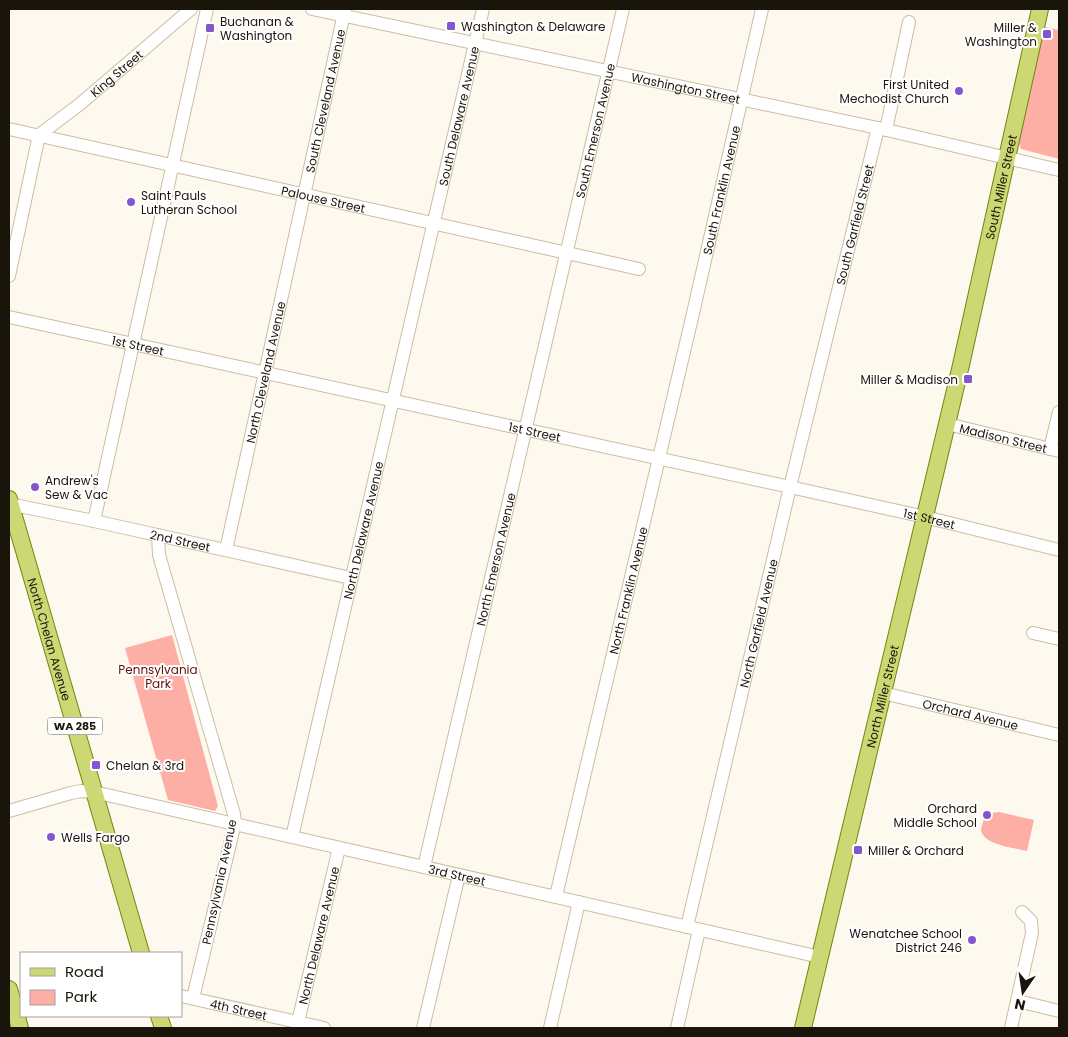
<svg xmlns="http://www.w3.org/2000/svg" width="1068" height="1037" font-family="Poppins,sans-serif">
  <rect width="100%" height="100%" fill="#fef9ee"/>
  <g fill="#feafa5">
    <polygon points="1045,27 1059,30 1059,159 1021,149 1018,141"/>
    <polygon points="172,635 218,806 215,811 168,800 125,648"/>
    <path d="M 999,812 L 1034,820 L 1027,851 C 1015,848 983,845 981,830 C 981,827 983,822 984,819 L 992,813 Z"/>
  </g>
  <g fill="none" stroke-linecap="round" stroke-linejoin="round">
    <defs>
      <g id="minor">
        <path id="s1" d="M 312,9 L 878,128 L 1059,170"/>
        <path id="s2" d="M 9,129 L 639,269"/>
        <polyline points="886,130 909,22"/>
        <path id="s3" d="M 39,135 L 80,104 L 191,9"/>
        <polyline points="9,276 39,135"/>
        <path id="s4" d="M 9,317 L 790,487 L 925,517 L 1059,550"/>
        <path id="s5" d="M 947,424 L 1059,451"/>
        <polyline points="1050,449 1059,412"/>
        <path id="s6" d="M 9,504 L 94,521 L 351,578"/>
        <polyline points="94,521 207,9"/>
        <polyline points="158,535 159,555 234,814 235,823 193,998"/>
        <path id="s7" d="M 226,550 L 345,9"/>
        <polyline points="1033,633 1059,639"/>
        <path id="s8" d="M 883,693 L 1059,735"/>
        <path id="s9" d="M 9,811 L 71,793 L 81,791 L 94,792 L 820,957"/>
        <path id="s10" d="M 292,837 L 483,9"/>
        <path id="s11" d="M 424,867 L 623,9"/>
        <path id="s12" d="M 556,896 L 691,322 L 762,9"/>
        <path id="s13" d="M 687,927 L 790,487 L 878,128"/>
        <path id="s14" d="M 181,996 L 324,1028"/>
        <polyline points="1018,1001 1059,1011"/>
        <path id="s15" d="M 298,1022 L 339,848"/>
        <polyline points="423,1028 459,875"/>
        <polyline points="550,1028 579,902"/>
        <polyline points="677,1028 699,930"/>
        <polyline points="1011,1028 1032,933 1031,921 1022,912"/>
      </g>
      <g id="major">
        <path id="s16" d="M 9,499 L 141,953"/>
        <polyline points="9,989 20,1028"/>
        <polyline points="159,1016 163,1028"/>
        <path id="s17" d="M 803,1028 L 961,365 L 1040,9"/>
      </g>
    </defs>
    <use href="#minor" stroke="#cabea2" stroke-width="14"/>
    <use href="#major" stroke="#788312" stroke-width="18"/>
    <use href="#minor" stroke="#fff" stroke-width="12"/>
    <use href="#major" stroke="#ccd873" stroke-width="16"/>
  </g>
  <g fill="#8456ce" stroke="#fff" stroke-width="2">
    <rect x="446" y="21" width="10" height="10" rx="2.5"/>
    <rect x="205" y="23" width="10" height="10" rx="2.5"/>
    <rect x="1042" y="29" width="10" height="10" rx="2.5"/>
    <circle cx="959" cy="91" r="5"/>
    <circle cx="131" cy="202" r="5"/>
    <rect x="963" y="374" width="10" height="10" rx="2.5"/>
    <circle cx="35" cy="487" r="5"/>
    <rect x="91" y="760" width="10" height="10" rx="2.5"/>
    <circle cx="987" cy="815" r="5"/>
    <circle cx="51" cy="837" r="5"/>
    <rect x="853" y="845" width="10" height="10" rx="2.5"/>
    <circle cx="972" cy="940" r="5"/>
  </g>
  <g text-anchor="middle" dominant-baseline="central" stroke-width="4" stroke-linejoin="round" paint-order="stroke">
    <rect fill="#fff" stroke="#5f5b54" stroke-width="1" x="47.5" y="717.5" width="55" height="17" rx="4"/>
    <g font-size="11" font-weight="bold" fill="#1a150b">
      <text x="75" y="726">WA 285</text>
    </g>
    <g font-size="12" fill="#1a150b" stroke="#fff" text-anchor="start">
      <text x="220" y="21">Buchanan &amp;<tspan x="220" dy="14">Washington</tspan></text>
      <text x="461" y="26">Washington &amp; Delaware</text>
      <text x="1037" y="27" text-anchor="end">Miller &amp;<tspan x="1037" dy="14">Washington</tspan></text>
      <text x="949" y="84" text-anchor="end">First United<tspan x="949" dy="14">Mechodist Church</tspan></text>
      <text x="141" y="195">Saint Pauls<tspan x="141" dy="14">Lutheran School</tspan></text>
      <text x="958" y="379" text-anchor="end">Miller &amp; Madison</text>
      <text x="45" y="480">Andrew's<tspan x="45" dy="14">Sew &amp; Vac</tspan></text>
      <text x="106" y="765">Chelan &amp; 3rd</text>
      <text x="977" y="808" text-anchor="end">Orchard<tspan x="977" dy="14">Middle School</tspan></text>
      <text x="61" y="837">Wells Fargo</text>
      <text x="868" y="850">Miller &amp; Orchard</text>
      <text x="962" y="933" text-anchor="end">Wenatchee School<tspan x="962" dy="14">District 246</tspan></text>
    </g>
    <g font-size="12" fill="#1a150b" stroke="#fff">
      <text stroke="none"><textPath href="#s3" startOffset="99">King Street</textPath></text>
      <text stroke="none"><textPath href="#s1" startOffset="382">Washington Street</textPath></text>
      <text stroke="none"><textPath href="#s7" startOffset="460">South Cleveland Avenue</textPath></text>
      <text stroke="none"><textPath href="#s10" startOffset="740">South Delaware Avenue</textPath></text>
      <text stroke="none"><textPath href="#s11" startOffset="756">South Emerson Avenue</textPath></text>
      <text stroke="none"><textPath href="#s17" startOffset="864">South Miller Street</textPath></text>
      <text stroke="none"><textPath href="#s12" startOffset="725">South Franklin Avenue</textPath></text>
      <text stroke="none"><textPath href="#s2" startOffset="322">Palouse Street</textPath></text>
      <text stroke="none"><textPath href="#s13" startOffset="722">South Garfield Street</textPath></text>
      <text stroke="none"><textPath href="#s4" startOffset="132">1st Street</textPath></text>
      <text stroke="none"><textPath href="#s7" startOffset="182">North Cleveland Avenue</textPath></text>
      <text stroke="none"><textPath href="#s4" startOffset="538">1st Street</textPath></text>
      <text stroke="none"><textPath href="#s5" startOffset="58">Madison Street</textPath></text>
      <text stroke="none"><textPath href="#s4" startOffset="942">1st Street</textPath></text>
      <text stroke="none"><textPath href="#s10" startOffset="315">North Delaware Avenue</textPath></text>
      <text stroke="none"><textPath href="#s6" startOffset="175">2nd Street</textPath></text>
      <text stroke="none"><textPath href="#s11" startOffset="316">North Emerson Avenue</textPath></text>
      <text stroke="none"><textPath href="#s12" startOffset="314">North Franklin Avenue</textPath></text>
      <text stroke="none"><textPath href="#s13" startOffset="312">North Garfield Avenue</textPath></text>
      <text stroke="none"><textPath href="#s16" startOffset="146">North Chelan Avenue</textPath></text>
      <text stroke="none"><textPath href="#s17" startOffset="341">North Miller Street</textPath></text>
      <text stroke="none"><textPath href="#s8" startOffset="90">Orchard Avenue</textPath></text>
      <text stroke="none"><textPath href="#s9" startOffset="460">3rd Street</textPath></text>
      <text transform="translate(219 882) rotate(-78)">Pennsylvania Avenue</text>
      <text stroke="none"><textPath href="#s15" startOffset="89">North Delaware Avenue</textPath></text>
      <text stroke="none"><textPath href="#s14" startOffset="59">4th Street</textPath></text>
    </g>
    <g font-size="12" fill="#63110f" stroke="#fff">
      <text x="158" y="669">Pennsylvania<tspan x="158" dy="14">Park</tspan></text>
    </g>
  </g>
  <rect width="1068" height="1037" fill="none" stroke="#1a150b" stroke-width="20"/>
  <rect x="20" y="952" width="162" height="65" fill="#ffffff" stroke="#a3a19d"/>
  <rect x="30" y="968" width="25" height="8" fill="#ccd873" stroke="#a3a19d"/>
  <text x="65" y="977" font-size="15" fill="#1a150b">Road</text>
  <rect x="30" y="990" width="25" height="15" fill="#feafa5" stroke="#a3a19d"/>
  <text x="65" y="1002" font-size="15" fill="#1a150b">Park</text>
  <g transform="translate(1023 992) rotate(193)" stroke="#ffffff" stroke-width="4" paint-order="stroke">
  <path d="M0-4L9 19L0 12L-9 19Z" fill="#1a150b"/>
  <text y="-8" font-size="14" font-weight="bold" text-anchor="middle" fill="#1a150b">N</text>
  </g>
</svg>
